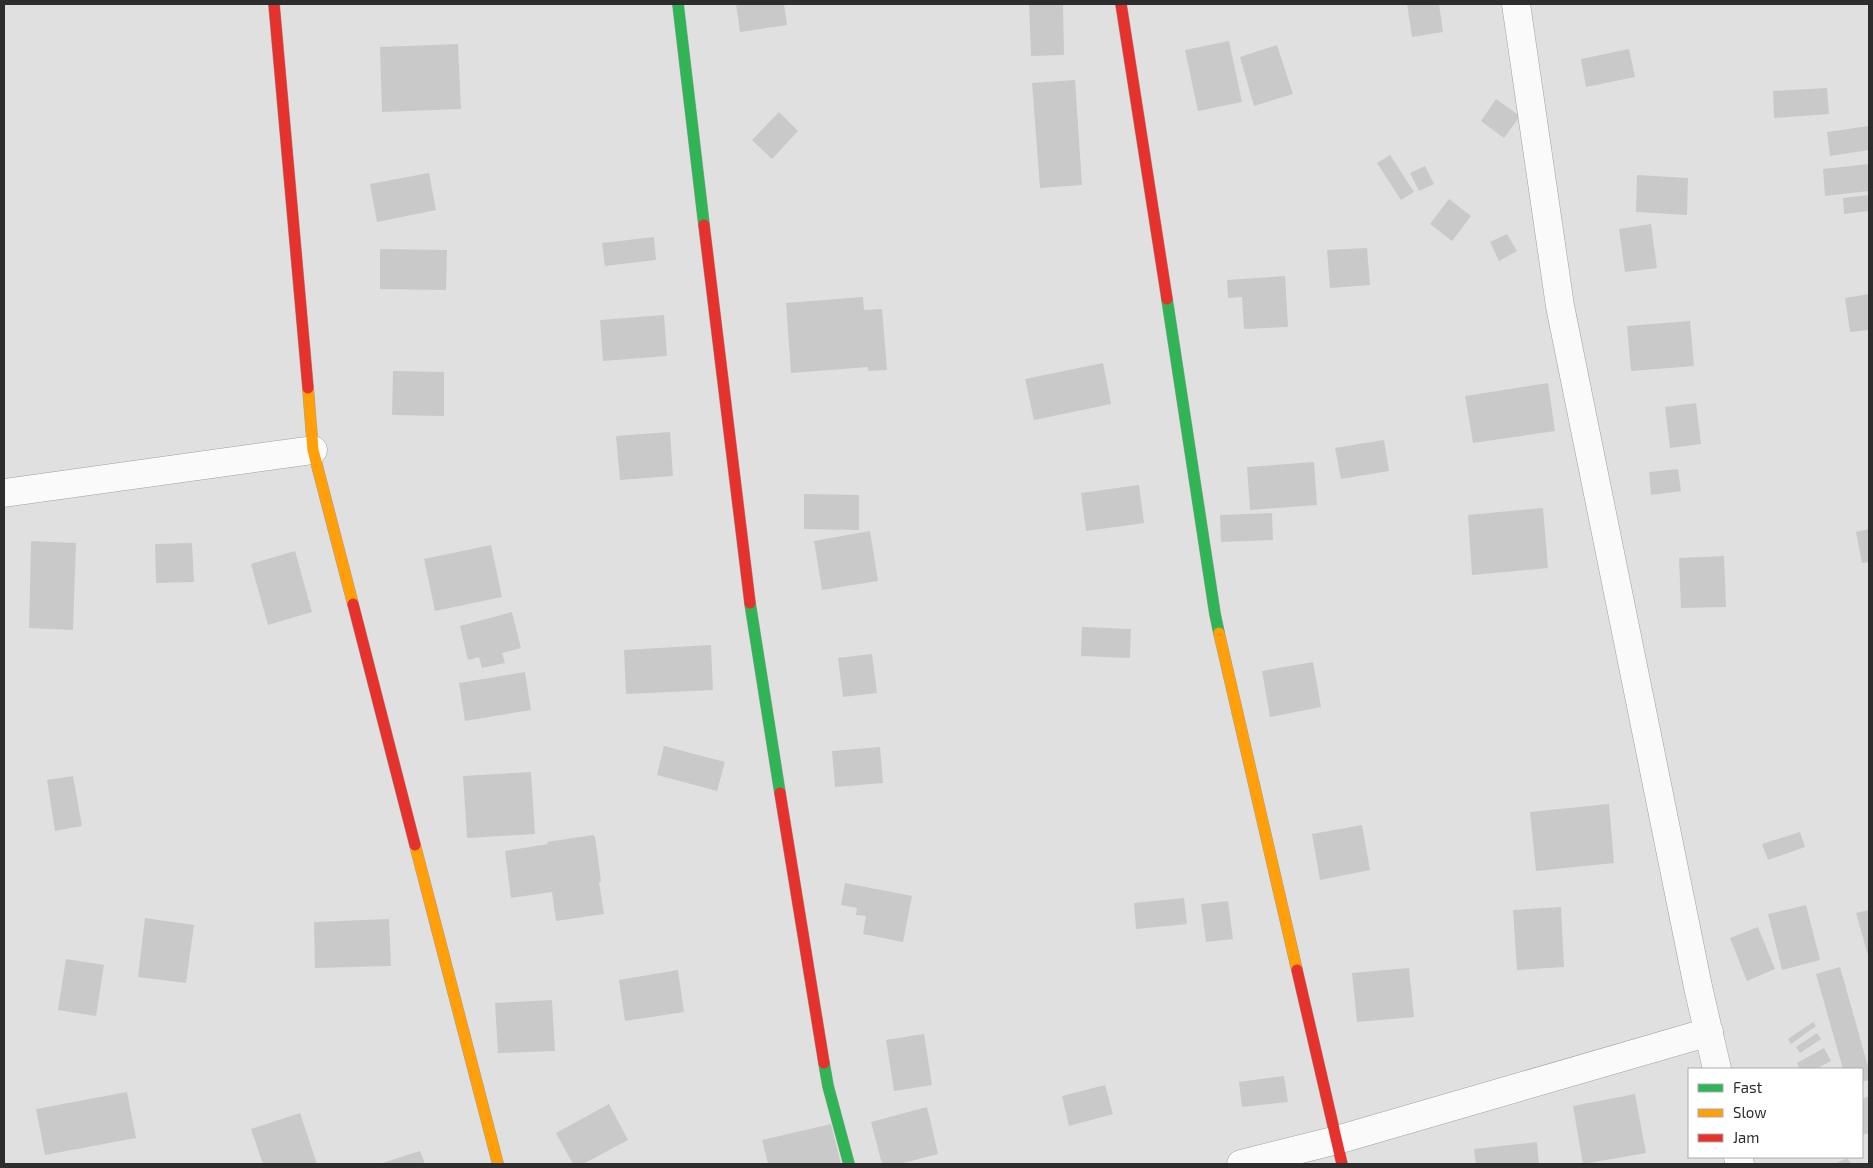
<svg xmlns="http://www.w3.org/2000/svg" width="1873" height="1168" font-family="'Exo 2',sans-serif">
  <rect width="100%" height="100%" fill="#e0e0e1"/>
  <g fill="#c9c9c9">
    <polygon points="736,4 784,4 787,25 740,32"/>
    <polygon points="1029,4 1063,4 1064,55 1031,56"/>
    <polygon points="1407,4 1439,4 1443,32 1412,37"/>
    <polygon points="1229,41 1242,102 1198,111 1185,50"/>
    <polygon points="458,44 461,109 382,112 380,47"/>
    <polygon points="1277,45 1293,94 1254,106 1240,57"/>
    <polygon points="1629,49 1635,77 1586,87 1581,59"/>
    <polygon points="1075,80 1082,185 1040,188 1032,83"/>
    <polygon points="1827,88 1829,114 1774,118 1773,91"/>
    <polygon points="1496,99 1520,116 1504,138 1481,121"/>
    <polygon points="779,112 798,131 772,159 752,140"/>
    <polygon points="1869,126 1869,150 1830,156 1827,132"/>
    <polygon points="1390,155 1414,192 1401,200 1377,163"/>
    <polygon points="1869,164 1869,191 1825,196 1823,169"/>
    <polygon points="1425,166 1434,184 1419,191 1410,173"/>
    <polygon points="429,173 436,210 377,222 370,184"/>
    <polygon points="1637,175 1688,178 1687,215 1636,212"/>
    <polygon points="1869,195 1869,211 1844,214 1843,198"/>
    <polygon points="1449,199 1471,216 1452,241 1430,224"/>
    <polygon points="1651,224 1657,268 1625,272 1619,229"/>
    <polygon points="1507,234 1517,251 1499,261 1490,242"/>
    <polygon points="654,237 656,260 605,266 602,243"/>
    <polygon points="1367,248 1370,285 1330,288 1327,250"/>
    <polygon points="380,249 447,250 446,290 380,289"/>
    <polygon points="1285,276 1288,327 1244,329 1242,297 1228,298 1227,280"/>
    <polygon points="1869,294 1869,330 1850,332 1845,298"/>
    <polygon points="863,297 864,310 882,309 887,370 868,371 868,367 791,373 786,303"/>
    <polygon points="664,315 667,356 603,361 600,320"/>
    <polygon points="1690,321 1694,366 1631,371 1627,326"/>
    <polygon points="1103,363 1111,404 1034,420 1025,379"/>
    <polygon points="393,371 444,372 444,416 392,415"/>
    <polygon points="1548,383 1555,431 1473,443 1465,396"/>
    <polygon points="1696,403 1701,444 1670,448 1665,407"/>
    <polygon points="670,432 673,476 620,480 616,436"/>
    <polygon points="1384,440 1389,471 1341,479 1335,448"/>
    <polygon points="1314,462 1317,505 1250,510 1247,467"/>
    <polygon points="1678,469 1681,491 1651,495 1649,472"/>
    <polygon points="1139,485 1144,523 1086,531 1081,493"/>
    <polygon points="804,494 859,495 859,530 804,529"/>
    <polygon points="1543,508 1548,568 1472,575 1468,515"/>
    <polygon points="1272,513 1273,540 1221,542 1220,515"/>
    <polygon points="1869,529 1869,562 1862,563 1856,532"/>
    <polygon points="870,531 878,581 822,590 814,541"/>
    <polygon points="31,541 76,543 73,630 29,628"/>
    <polygon points="192,543 194,582 156,583 155,544"/>
    <polygon points="491,545 502,597 435,611 424,559"/>
    <polygon points="295,551 312,612 268,625 251,564"/>
    <polygon points="1724,556 1726,607 1681,608 1679,558"/>
    <polygon points="512,612 521,648 502,653 505,663 482,668 479,657 468,660 460,626"/>
    <polygon points="1082,627 1131,629 1130,658 1081,656"/>
    <polygon points="711,645 713,690 626,694 624,650"/>
    <polygon points="872,654 877,693 843,697 838,658"/>
    <polygon points="1313,662 1321,707 1270,717 1262,671"/>
    <polygon points="525,672 531,710 465,721 459,683"/>
    <polygon points="664,746 725,762 717,791 657,775"/>
    <polygon points="880,747 883,783 835,787 832,751"/>
    <polygon points="531,772 535,834 467,838 463,776"/>
    <polygon points="73,776 82,826 55,831 47,780"/>
    <polygon points="1609,804 1614,863 1536,871 1530,812"/>
    <polygon points="1362,825 1370,870 1320,880 1312,834"/>
    <polygon points="1800,832 1805,847 1768,860 1762,844"/>
    <polygon points="593,835 595,837 601,881 599,882 604,914 556,921 552,892 511,898 505,851 548,844 547,842"/>
    <polygon points="845,883 912,896 903,942 863,934 866,916 856,915 857,908 841,905"/>
    <polygon points="1184,898 1187,924 1136,929 1134,903"/>
    <polygon points="1228,901 1233,939 1206,942 1201,904"/>
    <polygon points="1806,905 1820,960 1782,970 1768,914"/>
    <polygon points="1561,907 1564,967 1517,970 1513,910"/>
    <polygon points="1869,910 1869,959 1856,913"/>
    <polygon points="145,918 194,925 186,983 138,977"/>
    <polygon points="389,919 391,966 315,968 314,922"/>
    <polygon points="1758,927 1775,969 1747,981 1730,938"/>
    <polygon points="66,959 104,965 96,1016 58,1010"/>
    <polygon points="1840,967 1869,1070 1869,1080 1862,1082 1862,1069 1843,1069 1816,974"/>
    <polygon points="1409,968 1414,1017 1357,1022 1352,973"/>
    <polygon points="678,970 684,1012 625,1021 619,980"/>
    <polygon points="552,1000 555,1051 498,1053 495,1003"/>
    <polygon points="1813,1022 1816,1026 1791,1044 1788,1039"/>
    <polygon points="1817,1033 1821,1039 1800,1053 1796,1047"/>
    <polygon points="924,1034 932,1085 894,1091 886,1040"/>
    <polygon points="1824,1048 1831,1061 1816,1069 1800,1069 1797,1063"/>
    <polygon points="1284,1076 1288,1102 1242,1107 1239,1082"/>
    <polygon points="1105,1085 1113,1114 1069,1126 1062,1096"/>
    <polygon points="127,1092 136,1138 45,1155 36,1109"/>
    <polygon points="1635,1094 1646,1153 1583,1164 1573,1106"/>
    <polygon points="1869,1096 1869,1133 1862,1135 1862,1099"/>
    <polygon points="609,1104 628,1140 583,1164 573,1164 556,1133"/>
    <polygon points="927,1107 938,1154 900,1164 882,1164 871,1122"/>
    <polygon points="300,1113 317,1164 263,1164 251,1129"/>
    <polygon points="831,1124 841,1164 768,1164 762,1140"/>
    <polygon points="1537,1142 1539,1164 1476,1164 1474,1149"/>
    <polygon points="420,1151 425,1164 379,1164"/>
    <polygon points="1847,1158 1851,1164 1835,1164"/>
  </g>
  <g fill="none" stroke-linecap="round" stroke-linejoin="round">
    <defs>
      <g id="street">
        <polyline points="1516,4 1560,306 1698,987 1717,1069"/>
        <polyline points="4,493 313,450"/>
        <polyline points="1738,1157 1740,1164"/>
        <polyline points="1241,1164 1337,1140 1709,1032"/>
      </g>
      <g id="fast">
        <polyline points="678,4 704,225"/>
        <polyline points="1167,299 1215,614 1219,633"/>
        <polyline points="750,603 780,793"/>
        <polyline points="824,1063 828,1086 849,1164"/>
      </g>
      <g id="slow">
        <polyline points="308,388 313,450 353,604"/>
        <polyline points="1219,633 1297,970"/>
        <polyline points="415,845 498,1164"/>
      </g>
      <g id="jam">
        <polyline points="274,4 308,388"/>
        <polyline points="1121,4 1167,299"/>
        <polyline points="704,225 750,603"/>
        <polyline points="353,604 415,845"/>
        <polyline points="780,793 824,1063"/>
        <polyline points="1297,970 1342,1164"/>
      </g>
    </defs>
    <use href="#street" stroke="#a0a0a1" stroke-width="29"/>
    <use href="#fast" stroke="#a0a0a1" stroke-width="12"/>
    <use href="#slow" stroke="#a0a0a1" stroke-width="12"/>
    <use href="#jam" stroke="#a0a0a1" stroke-width="12"/>
    <use href="#street" stroke="#fafafa" stroke-width="28"/>
    <use href="#fast" stroke="#30b455" stroke-width="11"/>
    <use href="#slow" stroke="#ff9f0a" stroke-width="11"/>
    <use href="#jam" stroke="#e5322d" stroke-width="11"/>
  </g>
  <rect width="1873" height="1168" fill="none" stroke="#2d2d2e" stroke-width="10"/>
  <rect x="1688" y="1068" width="175" height="90" fill="#ffffff" stroke="#ababab"/>
  <rect x="1698" y="1084" width="25" height="8" fill="#30b455" stroke="#ababab"/>
  <text x="1733" y="1093" font-size="15" fill="#2d2d2e">Fast</text>
  <rect x="1698" y="1109" width="25" height="8" fill="#ff9f0a" stroke="#ababab"/>
  <text x="1733" y="1118" font-size="15" fill="#2d2d2e">Slow</text>
  <rect x="1698" y="1134" width="25" height="8" fill="#e5322d" stroke="#ababab"/>
  <text x="1733" y="1143" font-size="15" fill="#2d2d2e">Jam</text>
</svg>
